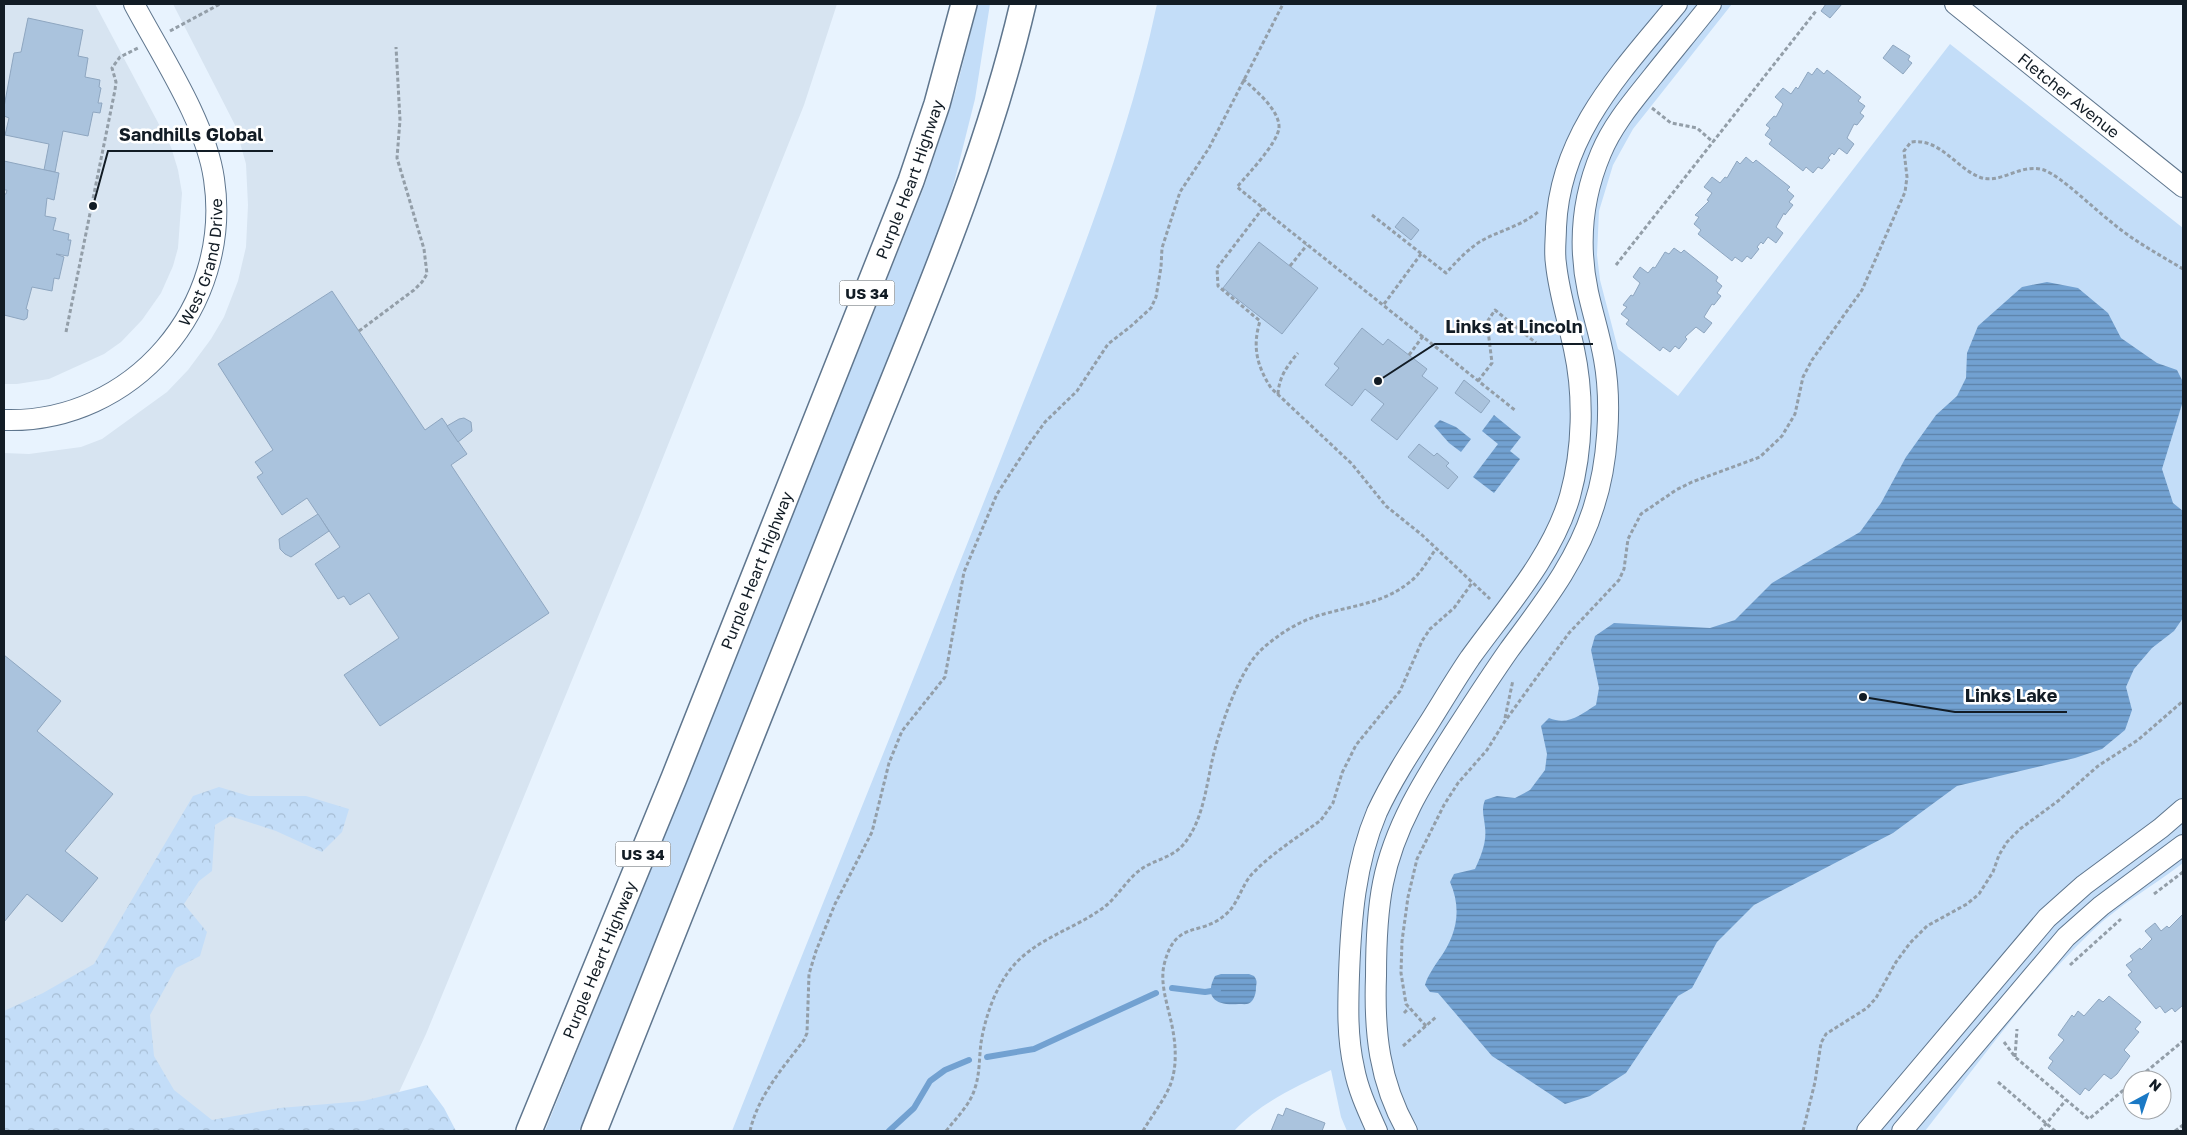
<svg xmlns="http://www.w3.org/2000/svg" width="2187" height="1135" font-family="'Golos Text',sans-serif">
  <defs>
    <pattern id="forest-crowns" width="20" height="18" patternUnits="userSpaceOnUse" patternTransform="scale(1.25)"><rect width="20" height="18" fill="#c3ddf8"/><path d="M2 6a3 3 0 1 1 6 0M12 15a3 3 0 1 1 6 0" fill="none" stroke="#a6bdd4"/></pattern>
    <pattern id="water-rules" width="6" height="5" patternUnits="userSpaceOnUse" patternTransform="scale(1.25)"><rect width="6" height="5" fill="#72a1d1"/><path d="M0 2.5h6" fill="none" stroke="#5c82a9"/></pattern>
  </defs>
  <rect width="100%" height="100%" fill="#e8f3fe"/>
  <g fill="#d7e4f1">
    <polygon points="4,4 95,4 171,147 178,170 182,193 178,248 173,266 161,293 142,320 121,342 104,354 49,379 17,384 4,384"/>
    <polygon points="173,4 837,4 804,105 640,515 426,1034 381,1131 4,1131 4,453 29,454 81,447 102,439 167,392 188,370 211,339 224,317 238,281 246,247 248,205 246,164 235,125"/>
  </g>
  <g fill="#c3ddf8">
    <polygon points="978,4 990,4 975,99 954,183 940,230 579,1131 545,1131 924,187 956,90"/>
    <path d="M 1157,4 L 1732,4 L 1633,129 L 1613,165 L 1599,211 L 1597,255 L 1600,280 L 1618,349 L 1678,396 L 1950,44 L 2183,228 L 2183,863 C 2153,886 2119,905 2092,931 C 2029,991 1978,1064 1925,1131 L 1347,1131 L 1341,1117 L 1331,1070 C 1296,1087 1261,1102 1234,1131 L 732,1131 C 821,906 913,682 1002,456 C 1060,308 1124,160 1157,4 Z"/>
  </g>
  <polygon fill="url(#forest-crowns)" points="219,787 249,796 306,796 349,809 342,832 322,852 276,831 230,816 215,825 212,871 199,881 184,904 207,932 200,956 176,968 150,1015 154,1056 174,1090 212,1120 280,1108 363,1101 427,1085 444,1108 456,1131 4,1131 4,1011 43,993 94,964 193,796"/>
  <g fill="url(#water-rules)">
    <path d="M 2047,282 L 2078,288 L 2108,313 L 2121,338 L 2157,363 L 2177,370 L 2183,382 L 2183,401 L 2162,469 L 2173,503 L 2183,511 L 2183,618 L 2174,631 L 2152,648 L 2134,669 L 2126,687 L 2132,710 L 2125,730 L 2102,749 L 2075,758 L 1957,786 L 1893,833 L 1754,905 L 1717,942 L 1692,988 L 1678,996 L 1626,1073 L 1590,1096 L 1565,1104 L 1492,1056 L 1438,993 L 1430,992 L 1425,985 C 1428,975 1434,967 1440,958 C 1457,934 1462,909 1450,882 L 1454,874 L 1475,869 C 1481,856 1487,842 1485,827 C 1484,816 1481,810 1485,800 L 1497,796 L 1515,798 L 1530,790 L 1545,770 L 1547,754 L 1541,726 L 1549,718 C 1568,726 1580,715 1596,705 L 1599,688 L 1591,650 L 1595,636 L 1614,623 L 1710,628 L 1735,620 L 1772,583 L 1860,532 L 1881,503 L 1906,457 L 1936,415 L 1957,396 L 1966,378 L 1967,353 L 1978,326 L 2022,287 Z"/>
    <polygon points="1494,415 1521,437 1510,451 1520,459 1494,493 1473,477 1498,444 1482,431"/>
    <polygon points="1440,420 1456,427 1471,439 1461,452 1449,443 1434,426"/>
    <path d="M 1221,974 L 1249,974 L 1254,976 C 1257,980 1257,982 1256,987 C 1256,992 1255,998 1251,1002 C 1248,1005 1244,1004 1239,1004 C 1218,1006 1203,999 1215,976 Z"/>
  </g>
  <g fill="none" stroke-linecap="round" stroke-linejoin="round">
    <g stroke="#72a1d1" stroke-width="6">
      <polyline points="1172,988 1205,992 1218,990"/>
      <polyline points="987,1057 1034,1049 1156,993"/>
      <polyline points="889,1131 914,1108 930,1081 945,1070 969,1060"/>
    </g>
  </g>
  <g fill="#aac3dd" stroke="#8ea6c0">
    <polygon points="1826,4 1842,4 1830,18 1821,11"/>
    <polygon points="28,18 83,30 78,56 88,58 85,77 100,80 99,87 101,88 98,103 102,103 100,113 93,112 88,136 63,131 55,172 44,170 49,144 5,135 9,118 4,116 4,107 14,53 21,52"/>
    <polygon points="1893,45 1910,56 1908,60 1912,63 1903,74 1883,58"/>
    <polygon points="1817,68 1824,74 1827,70 1861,97 1858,101 1865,106 1860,113 1864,116 1857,125 1854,124 1847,138 1854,144 1847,154 1839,148 1834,155 1832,153 1828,158 1830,160 1822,169 1818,167 1813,173 1806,167 1803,171 1769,144 1772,140 1765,135 1770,128 1766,125 1774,116 1776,117 1783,104 1775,97 1783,88 1791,94 1796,87 1798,89 1808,72 1812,75"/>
    <polygon points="1746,157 1753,163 1756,160 1790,187 1787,190 1794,196 1789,202 1793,205 1785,215 1784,213 1776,227 1783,233 1776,243 1768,237 1763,244 1761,242 1757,247 1759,249 1751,259 1747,256 1742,262 1735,257 1732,261 1698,234 1701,230 1694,224 1699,217 1695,215 1709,201 1707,200 1712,193 1704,187 1712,177 1720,183 1725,177 1727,178 1737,161 1740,164"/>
    <polygon points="4,161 59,173 54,200 47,198 45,216 56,218 53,230 69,234 68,240 71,240 68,256 56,254 64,257 59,279 54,278 52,291 32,287 26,309 28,310 27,318 24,320 4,315 4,194 6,194 7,190 4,190"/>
    <polygon points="1403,217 1419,230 1411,240 1395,227"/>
    <polygon points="1259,242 1318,288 1282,334 1223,288"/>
    <polygon points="1674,248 1681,253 1684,250 1718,277 1716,281 1722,286 1717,293 1721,296 1714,305 1712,304 1704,317 1712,323 1704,333 1696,327 1685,337 1687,339 1679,349 1675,346 1670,352 1663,347 1660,351 1626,324 1629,320 1621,314 1627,307 1623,305 1631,295 1633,296 1640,283 1633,277 1640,267 1648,273 1653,267 1655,268 1665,252 1669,254"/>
    <polygon points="332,291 425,430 442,418 467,454 451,465 549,613 380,726 344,675 399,638 369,593 350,605 344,596 338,599 315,564 340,547 307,498 282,515 257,477 263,473 255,462 273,450 218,364"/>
    <polygon points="1362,328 1383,345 1388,339 1427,369 1422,376 1438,388 1397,440 1371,420 1384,404 1365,389 1352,406 1325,385 1339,368 1334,364"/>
    <polygon points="1464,380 1490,401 1481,413 1455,393"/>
    <polygon points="464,418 471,422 472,431 458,442 447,426 459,419"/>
    <polygon points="1419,444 1434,456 1437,453 1449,463 1446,466 1458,477 1448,489 1408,457"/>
    <polygon points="318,514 329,531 291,557 285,554 280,549 279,539"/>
    <polygon points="4,655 61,701 37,731 113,794 65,851 98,878 62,922 27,894 4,922"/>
    <polygon points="2183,914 2183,1005 2175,1012 2172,1008 2165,1013 2160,1006 2156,1009 2128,975 2132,972 2126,965 2133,960 2130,956 2140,948 2141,950 2152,939 2145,931 2155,923 2161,931 2167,926 2169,928"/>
    <polygon points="2109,996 2141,1022 2135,1029 2139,1032 2124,1050 2130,1056 2117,1074 2111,1079 2104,1074 2089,1091 2085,1088 2080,1095 2048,1068 2053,1061 2049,1058 2064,1040 2058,1035 2072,1015 2074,1017 2078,1011 2084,1016 2099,999 2103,1002"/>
    <polygon points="1286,1108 1325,1123 1322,1131 1271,1131 1278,1114 1283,1116"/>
  </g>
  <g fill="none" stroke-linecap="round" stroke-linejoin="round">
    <defs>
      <g id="minor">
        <path id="s1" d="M 1955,4 L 2183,187"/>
        <path id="s2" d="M 4,420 C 133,424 233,306 214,179 C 206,122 161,55 134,4"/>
        <path d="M 1377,1131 C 1368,1111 1358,1090 1354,1068 C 1347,1037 1348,1006 1349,975 C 1351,919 1355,864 1377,812 C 1391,782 1409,754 1427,726 C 1441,704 1455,680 1470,658 C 1506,608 1553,556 1570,496 C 1583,449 1584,395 1574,349 C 1568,320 1559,293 1556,264 C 1554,252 1556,239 1556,227 C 1560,134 1621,72 1677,4"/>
        <path d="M 1407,1131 C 1379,1081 1374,1032 1376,976 C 1376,945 1377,913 1383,883 C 1394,827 1424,780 1454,733 C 1472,705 1490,677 1509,650 C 1542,605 1578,560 1594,506 C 1608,464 1612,403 1604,359 C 1600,336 1593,315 1588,292 C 1578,245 1582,198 1601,153 C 1613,124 1634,100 1653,76 C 1672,52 1692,28 1711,4"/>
        <polyline points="1867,1131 2047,918 2084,885 2161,828 2183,809"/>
        <polyline points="1902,1131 2066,937 2101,906 2183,845"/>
      </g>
      <g id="major">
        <path id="s3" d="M 529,1131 L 674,778 L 911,181 L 937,104 L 964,4"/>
        <path d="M 594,1131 C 682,914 768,696 854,478 C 916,322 985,167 1023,4"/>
      </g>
    </defs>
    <use href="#minor" stroke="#5f768e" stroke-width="22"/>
    <use href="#major" stroke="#5f768e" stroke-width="28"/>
    <g stroke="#939ea8" stroke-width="3" stroke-dasharray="4 2.5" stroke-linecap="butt">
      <polyline points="170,31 220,4"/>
      <path d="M 1243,79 C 1255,90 1280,110 1279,128 C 1277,144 1248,174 1237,187 L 1263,208 L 1217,268 L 1218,286 L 1260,321 C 1252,347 1257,366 1271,388 L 1352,464 L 1386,506 L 1422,535 L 1490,599"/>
      <polyline points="1652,108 1671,123 1697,128 1713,142"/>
      <polyline points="1263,208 1270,215 1516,411"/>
      <path d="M 1372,215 L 1446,273 C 1457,261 1467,250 1481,241 C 1499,231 1521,226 1538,212"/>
      <polyline points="1616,265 1816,11"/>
      <polyline points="1290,266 1307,245"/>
      <polyline points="1384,304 1421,254"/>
      <polyline points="359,331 414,290 422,282 427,274 424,249 397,158 400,120 396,47"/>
      <polyline points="66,332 115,90 116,82 112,68 120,57 138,48"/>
      <polyline points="1409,355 1423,336"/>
      <polyline points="1478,381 1492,363 1487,322 1495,310 1536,343"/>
      <path d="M 1278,394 C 1279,377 1287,366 1298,353"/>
      <polyline points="1505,718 1513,680"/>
      <polyline points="2154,894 2183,872"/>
      <polyline points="2070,965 2121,919"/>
      <polyline points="1404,1013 1409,1008"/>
      <path d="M 1426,1026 L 1406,1004 L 1401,973 L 1402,941 L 1408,897 L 1417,859 L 1444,805 L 1458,783 L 1487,750 L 1505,721 L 1569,633 L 1619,580 L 1624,569 L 1628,539 L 1641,514 L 1676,490 L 1692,482 L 1760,457 L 1782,436 L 1795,414 L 1803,377 L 1812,360 L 1862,290 L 1905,192 L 1907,177 L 1904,151 L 1911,142 C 1939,138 1955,166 1977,176 C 1999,187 2020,162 2044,170 C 2062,177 2093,208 2110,221 C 2132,240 2158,254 2183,269"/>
      <polyline points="2004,1042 2015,1057 2089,1119 2132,1083"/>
      <polyline points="1403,1046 1436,1017"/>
      <polyline points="2015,1057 2017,1029"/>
      <polyline points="2136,1080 2183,1041"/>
      <polyline points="1998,1082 2055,1131"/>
      <path d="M 750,1131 C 758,1096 782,1069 804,1040 L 807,1033 L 809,974 L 816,951 L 835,904 L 872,832 L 889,763 L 902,731 L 945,677 L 964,572 L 997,494 L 1030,443 L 1045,422 L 1077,391 L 1108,344 L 1130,327 L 1151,308 L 1156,297 L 1161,267 L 1162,248 L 1180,192 L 1209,148 L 1283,4"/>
      <path d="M 946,1131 C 957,1117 970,1105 975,1088 C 980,1073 979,1058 981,1043 C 985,1017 996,985 1014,965 C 1037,939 1073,929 1100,910 C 1116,900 1125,881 1140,870 C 1153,860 1172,858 1183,845 C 1202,823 1206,789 1212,761 C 1219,730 1237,676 1258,653 C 1275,636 1300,620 1324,614 C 1355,605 1385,603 1411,581 C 1421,573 1428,560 1436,549"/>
      <path d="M 1143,1131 C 1151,1117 1162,1103 1169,1088 C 1178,1068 1176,1043 1171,1021 C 1167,1003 1160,983 1164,965 C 1175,919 1200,937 1225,915 C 1238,905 1241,886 1252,874 C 1272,853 1298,837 1321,820 L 1333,803 L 1342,773 L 1356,745 L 1400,691 L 1422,641 L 1430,629 L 1454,608 L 1472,583"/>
      <polyline points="1803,1131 1815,1082 1821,1043 1826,1034 1867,1008 1876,998 1896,962 1910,943 1927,926 1967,904 1979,894 1993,872 1999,855 2007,842 2020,829 2058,801 2098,766 2138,740 2183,701"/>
      <polyline points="2040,1131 2066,1100"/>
      <polyline points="2175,1131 2183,1125"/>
    </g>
    <use href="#minor" stroke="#fff" stroke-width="20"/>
    <use href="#major" stroke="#fff" stroke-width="25"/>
  </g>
  <g text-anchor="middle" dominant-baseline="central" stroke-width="5" stroke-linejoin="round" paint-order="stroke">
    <g fill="#fff" stroke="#596066" stroke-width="1">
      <rect x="839.5" y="280.5" width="55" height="25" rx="4"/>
      <rect x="615.5" y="841.5" width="55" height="25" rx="4"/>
    </g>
    <g font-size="15" font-weight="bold" fill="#121c25">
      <text x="867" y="293">US 34</text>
      <text x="643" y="854">US 34</text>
    </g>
    <g font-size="16" fill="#121c25" stroke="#fff">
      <text stroke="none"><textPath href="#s1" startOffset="146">Fletcher Avenue</textPath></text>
      <text stroke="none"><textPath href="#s3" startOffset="1025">Purple Heart Highway</textPath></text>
      <text stroke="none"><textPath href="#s2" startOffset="278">West Grand Drive</textPath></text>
      <text stroke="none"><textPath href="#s3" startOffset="605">Purple Heart Highway</textPath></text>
      <text stroke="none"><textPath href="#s3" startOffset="185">Purple Heart Highway</textPath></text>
    </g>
  </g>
  <path fill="none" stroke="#121c25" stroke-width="2" d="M93 206L108 151H273M1378 381L1435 344H1593M1863 697L1955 712H2067"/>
  <g fill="#121c25" stroke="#fff" stroke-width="2">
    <circle cx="93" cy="206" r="5"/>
    <circle cx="1378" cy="381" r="5"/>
    <circle cx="1863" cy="697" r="5"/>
  </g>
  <g font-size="18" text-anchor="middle" font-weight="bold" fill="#121c25" stroke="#fff" stroke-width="5" stroke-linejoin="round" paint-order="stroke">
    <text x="191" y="141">Sandhills Global</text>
    <text x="1514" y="333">Links at Lincoln</text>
    <text x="2011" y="702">Links Lake</text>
  </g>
  <rect width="2187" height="1135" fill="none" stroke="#121c25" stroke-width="10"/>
  <g transform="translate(2147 1095) rotate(40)"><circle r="24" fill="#ffffff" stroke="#a0a4a8"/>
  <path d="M0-4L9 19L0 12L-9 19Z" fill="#1a79c5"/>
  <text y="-8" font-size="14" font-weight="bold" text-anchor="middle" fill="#121c25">N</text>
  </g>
</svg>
